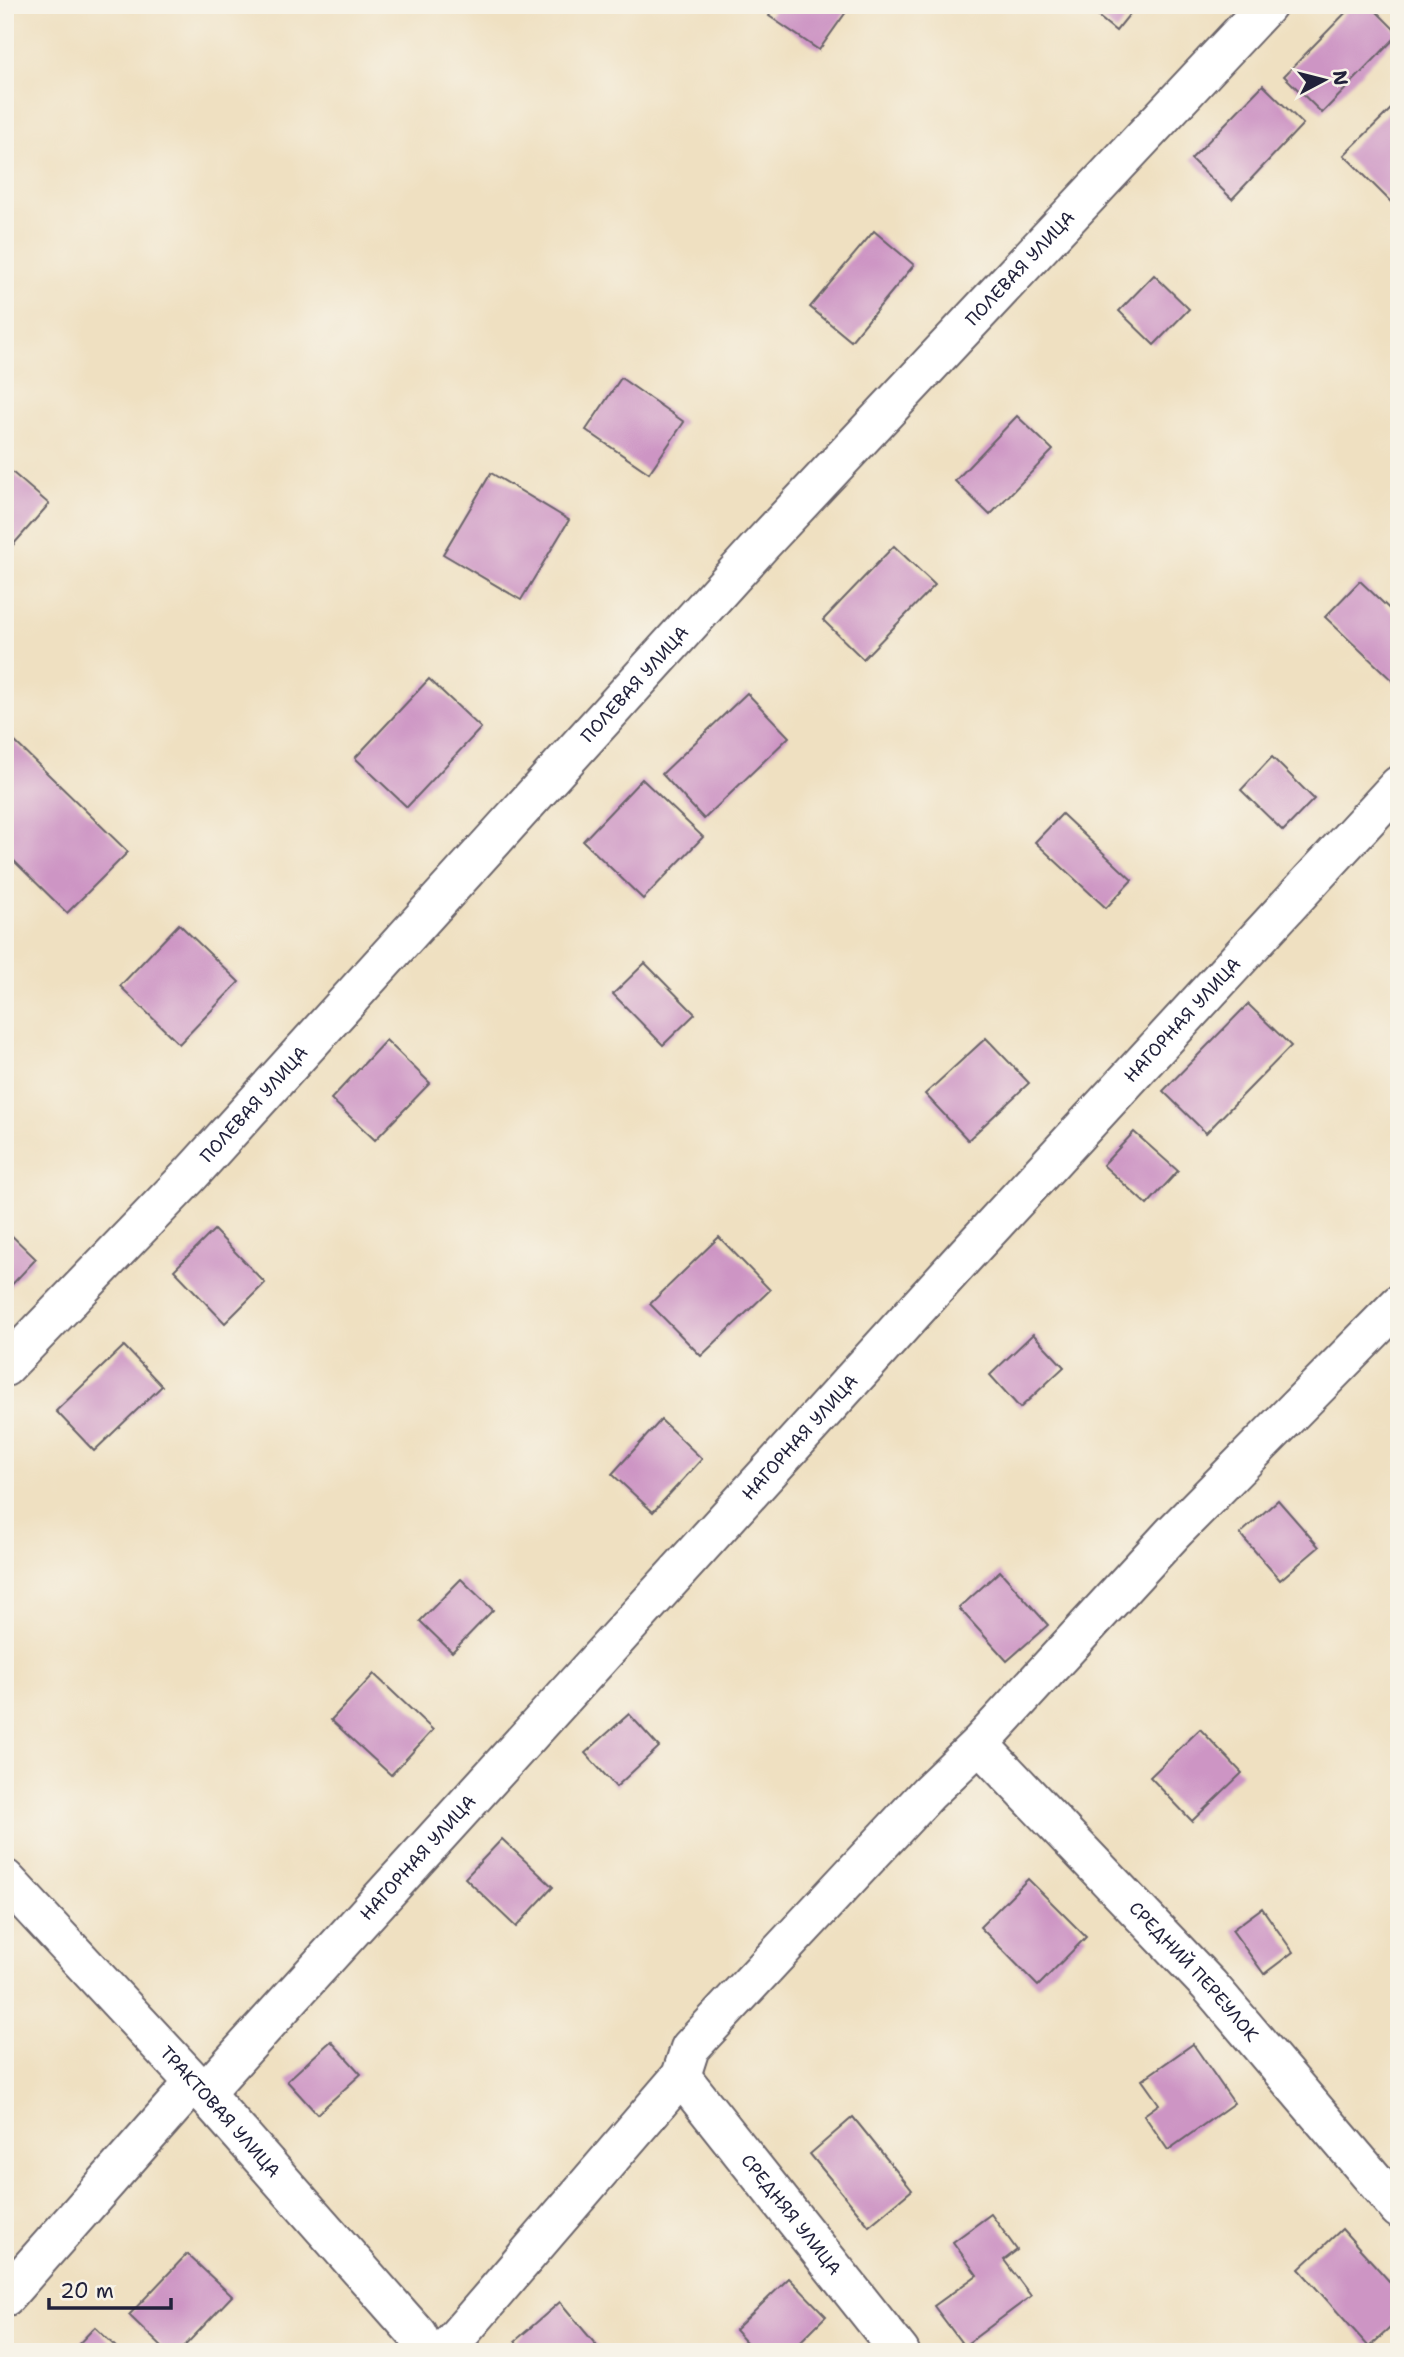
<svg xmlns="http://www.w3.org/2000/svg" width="1404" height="2357" font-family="'Shantell Sans',sans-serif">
  <rect width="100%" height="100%" fill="#f7f3e8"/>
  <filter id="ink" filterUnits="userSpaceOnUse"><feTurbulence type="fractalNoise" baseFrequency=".0143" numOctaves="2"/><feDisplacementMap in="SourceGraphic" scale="14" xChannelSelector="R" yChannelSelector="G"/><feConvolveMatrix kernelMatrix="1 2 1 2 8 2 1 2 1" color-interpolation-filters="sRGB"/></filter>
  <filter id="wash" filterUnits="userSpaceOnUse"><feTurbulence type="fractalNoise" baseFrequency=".00686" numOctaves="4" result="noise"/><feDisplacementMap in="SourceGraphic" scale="28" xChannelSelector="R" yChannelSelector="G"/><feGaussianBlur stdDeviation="1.57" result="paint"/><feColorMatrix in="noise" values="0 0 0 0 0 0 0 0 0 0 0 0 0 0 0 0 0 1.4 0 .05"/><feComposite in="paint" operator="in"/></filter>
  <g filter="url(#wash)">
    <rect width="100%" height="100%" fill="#efe0c1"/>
    <g id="blocks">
      <g fill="#cd95c4">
        <polygon points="776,5 851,5 819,50 769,16"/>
        <polygon points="1084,5 1137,5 1116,31"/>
        <polygon points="1353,5 1370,5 1399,34 1322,113 1284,76"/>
        <polygon points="1263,85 1303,124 1232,199 1191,159"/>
        <polygon points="1394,106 1399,111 1399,196 1392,203 1344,155"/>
        <polygon points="874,231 914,265 851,341 810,307"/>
        <polygon points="1154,275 1189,309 1154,345 1119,311"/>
        <polygon points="621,378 684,422 649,473 586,430"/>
        <polygon points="1017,416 1053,450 990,515 955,481"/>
        <polygon points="5,466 49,504 5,554"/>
        <polygon points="491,473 569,520 521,600 443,554"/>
        <polygon points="894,546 935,585 863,659 823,620"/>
        <polygon points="1360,581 1399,618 1399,687 1325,617"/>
        <polygon points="429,679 481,728 407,807 355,758"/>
        <polygon points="747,693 789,737 704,819 662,774"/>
        <polygon points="9,736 128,852 67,913 5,852 5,739"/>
        <polygon points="1272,757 1314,799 1283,831 1241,790"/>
        <polygon points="642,779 703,837 643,899 583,841"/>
        <polygon points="1062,814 1132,880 1106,908 1035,842"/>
        <polygon points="179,924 239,982 179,1044 120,986"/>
        <polygon points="645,963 695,1014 663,1045 613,994"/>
        <polygon points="1248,1004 1291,1046 1206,1133 1163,1091"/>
        <polygon points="986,1038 1029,1083 968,1140 925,1094"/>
        <polygon points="386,1040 430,1083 375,1140 331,1099"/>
        <polygon points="1134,1132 1178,1171 1147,1205 1103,1165"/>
        <polygon points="5,1229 36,1259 5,1292"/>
        <polygon points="214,1230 265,1283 225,1323 174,1270"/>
        <polygon points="719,1237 770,1290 701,1356 650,1304"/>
        <polygon points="1033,1334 1064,1367 1020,1408 990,1375"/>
        <polygon points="124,1346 162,1386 94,1451 56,1411"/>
        <polygon points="661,1420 702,1459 653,1512 612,1474"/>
        <polygon points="1278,1500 1319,1547 1280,1580 1240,1534"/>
        <polygon points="1000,1571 1048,1625 1007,1661 959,1608"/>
        <polygon points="461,1579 493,1610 452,1652 420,1621"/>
        <polygon points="374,1674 433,1730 391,1775 331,1720"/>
        <polygon points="629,1714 659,1747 616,1787 585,1753"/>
        <polygon points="1200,1729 1242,1773 1192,1821 1150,1777"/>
        <polygon points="502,1839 553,1887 516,1927 465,1878"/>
        <polygon points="1028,1879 1086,1937 1038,1986 980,1927"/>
        <polygon points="1262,1908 1293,1952 1264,1974 1232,1930"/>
        <polygon points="331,2041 361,2074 317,2114 287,2081"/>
        <polygon points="1193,2044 1234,2103 1168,2150 1144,2115 1159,2104 1142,2080"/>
        <polygon points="853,2117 912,2190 869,2226 810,2154"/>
        <polygon points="991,2214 1017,2250 1004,2260 1031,2296 964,2346 934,2306 977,2275 953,2242"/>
        <polygon points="1342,2229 1399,2292 1399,2320 1369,2347 1299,2269"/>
        <polygon points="187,2254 232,2296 179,2352 167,2352 129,2315"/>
        <polygon points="789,2278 826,2316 790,2352 755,2352 735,2330"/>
        <polygon points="560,2302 602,2352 524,2352 515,2341"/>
        <polygon points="95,2327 121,2352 71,2352"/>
      </g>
    </g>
  </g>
  <g filter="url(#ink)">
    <use href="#blocks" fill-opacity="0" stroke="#6a646a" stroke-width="2"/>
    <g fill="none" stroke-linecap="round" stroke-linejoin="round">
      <defs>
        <g id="minor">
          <path id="s1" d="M 5,1367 L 191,1174 L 761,545 L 1267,5"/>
          <path id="s2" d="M 979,1744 L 1209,1985 L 1399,2209"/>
          <path id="s3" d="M 5,1879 L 204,2093 L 417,2334 L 426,2352"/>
          <path id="s4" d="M 681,2076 L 900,2352"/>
          <path id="s5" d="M 204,2093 L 963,1258 L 1399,785"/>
          <polyline points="5,2297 194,2083"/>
          <polyline points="444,2352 681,2076 690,2048 928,1793 979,1744 1174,1532 1399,1304"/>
        </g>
      </defs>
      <use href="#minor" stroke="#6a646a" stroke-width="42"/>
      <use href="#minor" stroke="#fff" stroke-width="38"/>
    </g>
  </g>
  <g text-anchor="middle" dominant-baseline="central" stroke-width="6" stroke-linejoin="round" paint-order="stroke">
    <g font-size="18" fill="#22223b" stroke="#f7f3e8">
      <text stroke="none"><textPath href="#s1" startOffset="1496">ПОЛЕВАЯ УЛИЦА</textPath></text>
      <text stroke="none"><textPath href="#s1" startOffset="929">ПОЛЕВАЯ УЛИЦА</textPath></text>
      <text stroke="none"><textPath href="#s5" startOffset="1452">НАГОРНАЯ УЛИЦА</textPath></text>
      <text stroke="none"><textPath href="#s1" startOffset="362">ПОЛЕВАЯ УЛИЦА</textPath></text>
      <text stroke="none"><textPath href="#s5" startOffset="886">НАГОРНАЯ УЛИЦА</textPath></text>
      <text stroke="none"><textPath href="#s5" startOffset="318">НАГОРНАЯ УЛИЦА</textPath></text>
      <text stroke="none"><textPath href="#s2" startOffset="313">СРЕДНИЙ ПЕРЕУЛОК</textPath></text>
      <text stroke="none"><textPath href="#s3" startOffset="317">ТРАКТОВАЯ УЛИЦА</textPath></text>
      <text stroke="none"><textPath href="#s4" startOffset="177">СРЕДНЯЯ УЛИЦА</textPath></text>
    </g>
  </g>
  <rect width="1404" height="2357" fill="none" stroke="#f7f3e8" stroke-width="28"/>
  <g transform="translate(1324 80) rotate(83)" stroke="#f7f3e8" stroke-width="5" paint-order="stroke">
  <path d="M0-5L12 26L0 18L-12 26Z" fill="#22223b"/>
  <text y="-10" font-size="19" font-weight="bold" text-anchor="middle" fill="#22223b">N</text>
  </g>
  <path d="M49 2298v10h122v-10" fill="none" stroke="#22223b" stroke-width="3.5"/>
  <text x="60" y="2298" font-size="21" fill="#22223b" stroke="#f7f3e8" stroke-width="5" paint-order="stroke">20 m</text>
</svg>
